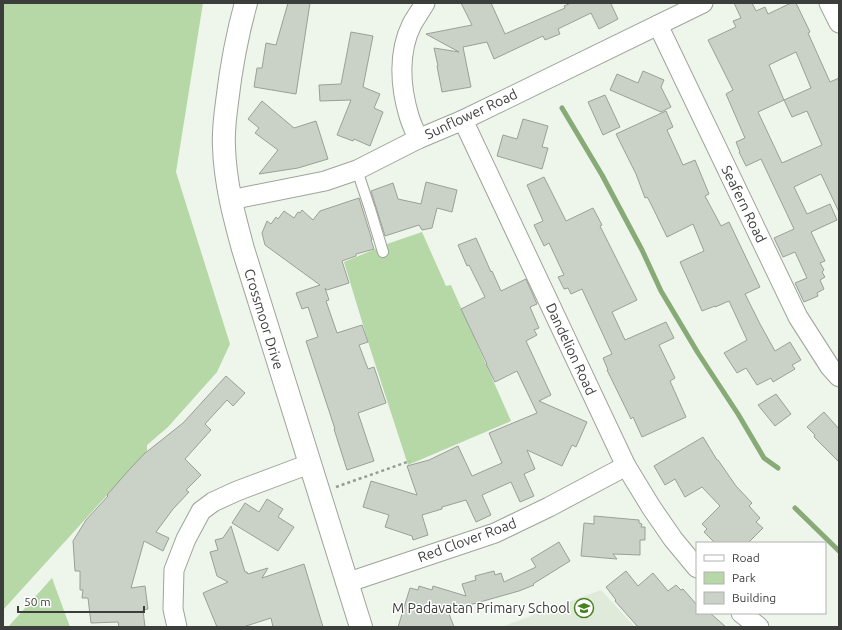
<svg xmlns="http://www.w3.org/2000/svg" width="842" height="630" font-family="Ubuntu,sans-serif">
  <rect width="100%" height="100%" fill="#eef5eb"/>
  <polygon fill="#e0eadb" points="601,590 635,627 501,627"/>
  <g fill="#b6d8a7">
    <polygon points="3,3 203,3 176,172 230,344 217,372 168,427 147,445 147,451 3,610"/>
    <polygon points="422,232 446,286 451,285 511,421 408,465 370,348 344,262 387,244"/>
    <polygon points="52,578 70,627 8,627"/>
  </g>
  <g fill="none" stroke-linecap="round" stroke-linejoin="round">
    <g stroke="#87aa76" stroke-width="5">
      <polyline points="562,108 602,175 642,250 661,291 698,353 738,414 764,458 778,468"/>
      <polyline points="795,508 839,551"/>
    </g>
  </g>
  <g fill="#cad1c7" stroke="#9aa097" fill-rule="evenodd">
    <polygon points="288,3 310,3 296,94 254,87 257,68 262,68 266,43 276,45"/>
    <polygon points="461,3 491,3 505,34 565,8 564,6 571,3 612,3 611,4 618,19 599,29 591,13 558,29 560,34 545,40 543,36 494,59 487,42 463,47 471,87 442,92 437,66 438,66 434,48 459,52 426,34 472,25"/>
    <path d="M 734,3 L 752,3 L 756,11 L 765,7 L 768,14 L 791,3 L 796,3 L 810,32 L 808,33 L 830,82 L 839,78 L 839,212 L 821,174 L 794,187 L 807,214 L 830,204 L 837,220 L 811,232 L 825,261 L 820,263 L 824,270 L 822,272 L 825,277 L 820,280 L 824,289 L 817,293 L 818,296 L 804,302 L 795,283 L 807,278 L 795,252 L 783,257 L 774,238 L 794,229 L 761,159 L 746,166 L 739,152 L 740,152 L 736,142 L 745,138 L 726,94 L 733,90 L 708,40 L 736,27 L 733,21 L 741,18 ZM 796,52 L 811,88 L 784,100 L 769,65 ZM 784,100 L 792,117 L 807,111 L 822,145 L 782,163 L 758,112 Z"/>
    <polygon points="351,32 373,36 363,87 380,94 374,108 383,112 370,146 354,139 353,141 337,135 351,100 320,101 319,85 341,84"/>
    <polygon points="643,71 664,80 661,87 671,107 661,112 610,90 617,74 638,83"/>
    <polygon points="605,95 620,127 603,135 588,102"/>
    <polygon points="262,101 294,128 316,121 328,159 298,168 259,174 278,150 255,133 259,128 248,119"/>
    <polygon points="666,111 673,127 667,130 683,165 695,160 709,194 705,196 721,226 729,222 760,287 745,294 760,324 775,351 790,342 801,360 792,365 795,369 773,382 771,378 757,385 746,368 737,373 724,353 747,340 729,301 715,307 715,306 702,311 680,262 704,251 693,224 667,237 650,202 647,197 645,198 636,174 616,134"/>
    <polygon points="523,119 548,126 542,147 548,148 542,169 497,156 503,135 517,139"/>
    <polygon points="544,177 566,221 593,208 602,225 600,226 637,300 612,312 625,340 666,322 674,338 659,345 675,378 670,381 686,417 642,437 633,417 631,419 607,370 608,370 603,358 612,354 582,289 571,294 568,288 564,289 558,277 564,275 549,243 544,246 534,225 543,221 527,185"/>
    <polygon points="426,182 457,190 452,212 437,208 432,228 422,230 419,225 385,236 371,191 393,183 398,199 421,204"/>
    <polygon points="359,198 372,240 371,240 374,249 356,254 356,256 342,261 349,283 327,290 325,288 329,300 326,301 337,333 362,325 368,342 359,345 368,369 374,367 386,403 358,413 374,461 347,470 334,429 335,429 306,341 318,337 308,307 302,309 296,293 320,285 265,245 262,233 267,221 271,224 276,217 278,219 284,211 294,218 298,212 300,213 302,210 313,220 320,211"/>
    <polygon points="476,238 491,272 492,271 501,291 526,279 537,304 530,307 539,328 534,330 537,335 526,341 551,395 539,401 587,422 576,447 572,445 562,466 527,450 535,469 524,474 534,496 520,502 511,482 482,495 491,515 476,522 466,500 442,507 442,509 422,515 428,535 413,540 412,536 385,527 389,515 363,507 371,481 417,495 407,466 429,460 458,446 472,476 502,463 489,433 537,413 517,371 495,382 486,364 487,364 461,309 485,297 469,265 467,266 458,245"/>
    <polygon points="226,376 245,393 233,406 227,400 205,424 211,430 185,459 201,475 186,490 189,492 173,509 156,532 169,538 163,551 144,541 131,588 145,586 148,609 143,610 145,627 119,627 118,622 91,623 88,598 82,598 83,590 80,590 80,571 75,571 73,541 86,520 108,496 107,495 128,471 144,454 183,423"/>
    <polygon points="776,394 791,414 775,426 758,405"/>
    <polygon points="824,412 839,429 839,462 814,437 815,435 807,427"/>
    <polygon points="703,437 717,460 718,460 736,486 752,503 749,506 760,518 756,522 763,528 748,543 715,543 704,532 707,529 702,524 720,506 702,487 685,497 675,479 665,485 654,466"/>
    <polygon points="267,499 283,509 278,517 294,527 278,551 232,523 245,503 259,512"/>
    <polygon points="594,516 639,520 639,523 642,524 641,527 645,527 645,540 640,540 640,555 613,554 617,559 581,556 584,523 594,524"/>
    <polygon points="231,526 245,572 247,572 248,574 268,568 262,578 304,564 323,627 273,627 271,618 243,627 217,627 203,593 228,582 217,576 210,552 218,550 215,540 223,538"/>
    <polygon points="559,542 570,561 533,584 534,585 519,591 448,611 454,627 398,627 410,588 418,590 419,586 432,590 433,586 466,596 462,584 476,580 475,576 494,571 495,575 501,573 504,582 536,567 531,559"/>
    <polygon points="626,571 638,586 653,573 668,591 676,585 681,590 683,589 697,605 697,613 710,613 726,627 638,627 615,601 616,600 606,587"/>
  </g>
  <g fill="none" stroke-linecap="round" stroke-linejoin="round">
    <defs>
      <polyline id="service" points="357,170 370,209 383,252"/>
      <g id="minor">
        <polyline points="829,3 839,23"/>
        <polyline points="658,25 798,317 830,367 839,377"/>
        <polyline points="463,120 626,466 651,507 673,539 697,568"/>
        <path d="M 418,139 C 415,131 411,123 409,116 C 400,86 398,52 412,24 C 416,17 421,10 425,3"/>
        <polyline points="230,200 325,181 357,170 418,139 463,120 703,3"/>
        <polyline points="346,583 495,533 549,507 626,466"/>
        <polyline points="741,613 759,627"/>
        <polyline points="177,627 173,609 174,570 186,539 201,511 213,502 237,491 309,464"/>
      </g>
      <path id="tertiary" d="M 246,3 C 237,35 231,68 227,102 C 225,117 223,132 224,147 C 225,182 234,216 243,249 L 361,627"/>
    </defs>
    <use href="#service" stroke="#9ea49b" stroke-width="12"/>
    <use href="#minor" stroke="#9ea49b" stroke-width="21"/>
    <use href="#tertiary" stroke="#9ea49b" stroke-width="24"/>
    <polyline stroke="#969b94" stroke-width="2.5" stroke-dasharray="3 3" stroke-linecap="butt" points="336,487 410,461"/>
    <use href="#service" stroke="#fff" stroke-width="10"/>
    <use href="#minor" stroke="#fff" stroke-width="19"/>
    <use href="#tertiary" stroke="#fff" stroke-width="22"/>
  </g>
  <defs>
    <symbol id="school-ring" viewBox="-11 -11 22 22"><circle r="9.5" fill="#fff" stroke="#46821f" stroke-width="1.5"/><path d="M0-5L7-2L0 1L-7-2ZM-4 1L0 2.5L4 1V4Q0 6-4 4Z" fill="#46821f"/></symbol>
  </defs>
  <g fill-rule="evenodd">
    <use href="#school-ring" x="573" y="597" width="22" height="22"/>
  </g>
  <g text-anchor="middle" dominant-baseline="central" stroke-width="3" stroke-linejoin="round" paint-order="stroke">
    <g font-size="14" fill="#3b3e3a" stroke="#fff">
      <text transform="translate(471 114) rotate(-25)">Sunflower Road</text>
      <text transform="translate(744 204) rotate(64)">Seafern Road</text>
      <text transform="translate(264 319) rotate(73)">Crossmoor Drive</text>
      <text transform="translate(571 349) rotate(65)">Dandelion Road</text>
      <text transform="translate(467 540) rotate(-20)">Red Clover Road</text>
    </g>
    <g font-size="14" fill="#3b3e3a" stroke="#fff" text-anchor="end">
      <text x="570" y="608">M Padavatan Primary School</text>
    </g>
  </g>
  <rect width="842" height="630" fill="none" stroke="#3b3e3a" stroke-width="8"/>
  <rect x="696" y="542" width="130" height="72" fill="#ffffff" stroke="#b1b2b0"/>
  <rect x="704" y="555" width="20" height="6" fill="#ffffff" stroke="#b1b2b0"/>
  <text x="732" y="562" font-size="12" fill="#3b3e3a">Road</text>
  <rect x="704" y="572" width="20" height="12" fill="#b6d8a7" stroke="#b1b2b0"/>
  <text x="732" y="582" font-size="12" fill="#3b3e3a">Park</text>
  <rect x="704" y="592" width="20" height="12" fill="#cad1c7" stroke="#b1b2b0"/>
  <text x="732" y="602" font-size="12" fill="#3b3e3a">Building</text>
  <path d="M18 606v6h126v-6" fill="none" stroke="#3b3e3a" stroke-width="2"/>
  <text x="24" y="606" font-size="12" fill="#3b3e3a" stroke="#ffffff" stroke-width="3" paint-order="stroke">50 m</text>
</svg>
